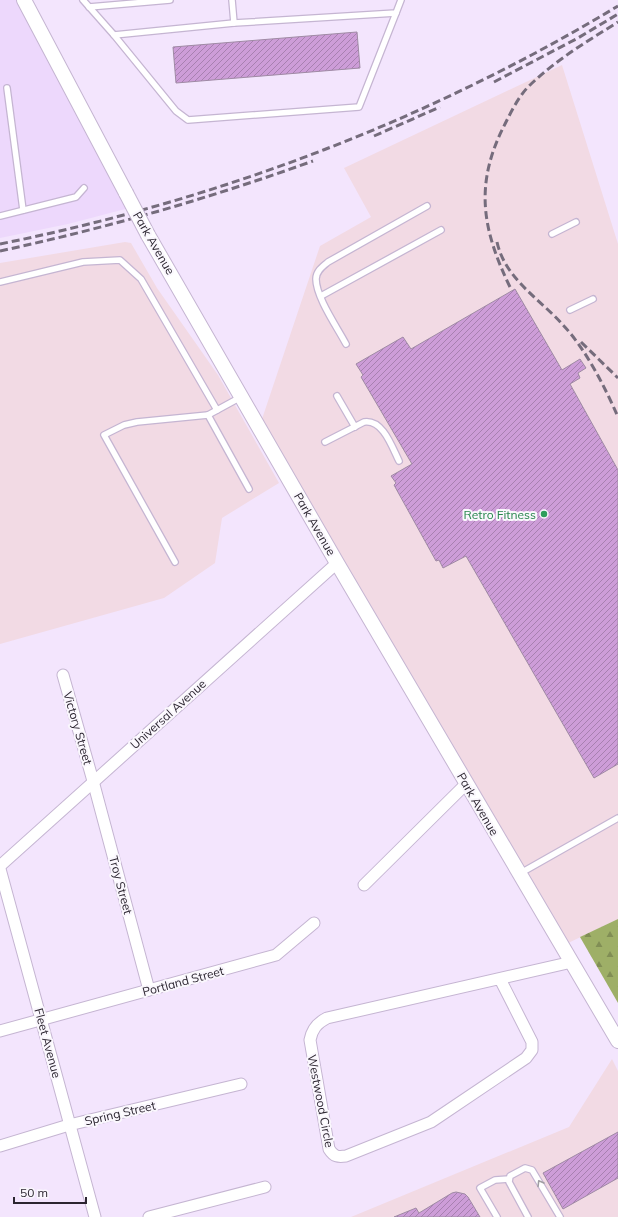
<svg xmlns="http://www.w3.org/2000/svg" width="618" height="1217" font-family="Mulish,sans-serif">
  <defs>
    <pattern id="forest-firs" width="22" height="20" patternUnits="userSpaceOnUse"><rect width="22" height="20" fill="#9eaf67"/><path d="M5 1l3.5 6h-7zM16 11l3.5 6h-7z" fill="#818e55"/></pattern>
    <pattern id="building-hatch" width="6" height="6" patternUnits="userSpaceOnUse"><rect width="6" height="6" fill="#cd9dd8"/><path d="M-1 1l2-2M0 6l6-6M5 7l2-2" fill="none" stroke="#a780b0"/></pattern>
  </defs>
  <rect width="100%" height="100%" fill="#f3e5fd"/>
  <polygon fill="#edd8fc" points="0,0 24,0 133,207 68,224 0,238"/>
  <g fill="#f2dae4">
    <polygon points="562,65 618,244 618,919 562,946 259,428 320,246 371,217 344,168"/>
    <polygon points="125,242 131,243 157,288 218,375 279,483 222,518 215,563 164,598 0,644 0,263"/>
    <polygon points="612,1059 618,1071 618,1217 351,1217 569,1127"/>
  </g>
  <polygon fill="url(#forest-firs)" points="618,919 618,1003 580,937"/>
  <g fill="url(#building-hatch)" stroke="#9f8aa4">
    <polygon points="357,32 360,68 176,83 173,47"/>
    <polygon points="515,289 562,370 580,359 586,368 578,373 580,378 570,384 618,470 618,764 594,778 466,556 443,568 439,560 436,561 394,485 396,483 391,476 412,464 361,377 363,375 356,364 403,337 411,349"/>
    <polygon points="618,1132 618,1178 563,1209 543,1173"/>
    <polygon points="456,1192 465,1194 468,1197 480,1217 394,1217 416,1208 419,1213 452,1193"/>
  </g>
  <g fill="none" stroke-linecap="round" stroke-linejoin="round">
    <defs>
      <g id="service">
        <polyline points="83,0 114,35 234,23 396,13 401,0"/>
        <polyline points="232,0 234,23"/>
        <polyline points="89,7 170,0"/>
        <polyline points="114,35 176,111 188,120 359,107 396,13"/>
        <polyline points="7,88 23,210"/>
        <polyline points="0,216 76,197 84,188"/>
        <polyline points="552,234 576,222"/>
        <polyline points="0,282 83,262 120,260 141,279 217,410"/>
        <polyline points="321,296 441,230"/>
        <polyline points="570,310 593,299"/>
        <path d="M 346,344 C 337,327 316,297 316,279 C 316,271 323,266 328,262 L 427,206"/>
        <polyline points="337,396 355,427"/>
        <polyline points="241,397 208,415 249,489"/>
        <path d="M 325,442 L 364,422 C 383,419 392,447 399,461"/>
        <polyline points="175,562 104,435 124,425 137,422 208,415"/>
        <polyline points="519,874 618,818"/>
        <polyline points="497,1217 480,1188 495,1180 509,1179"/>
        <polyline points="528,1217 509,1182 510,1176 525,1168 532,1170 560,1217"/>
      </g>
      <g id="minor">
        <polyline points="63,675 93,781 149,990"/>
        <polyline points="0,866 337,563"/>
        <polyline points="0,869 95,1217"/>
        <polyline points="364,885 467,783"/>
        <path d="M 500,979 L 532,1042 L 532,1050 L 526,1058 L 431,1122 L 346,1156 C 338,1157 334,1157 329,1149 L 310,1040 C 312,1029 317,1023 327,1018 L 572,962"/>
        <polyline points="0,1031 276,955 314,923"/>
        <polyline points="0,1146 69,1125 241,1084"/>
        <polyline points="149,1217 265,1187"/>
      </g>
      <g id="tertiary">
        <polyline points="24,0 126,193"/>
        <polyline points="148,235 337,563 618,1041"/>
      </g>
    </defs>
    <use href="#service" stroke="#c5b5d2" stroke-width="8"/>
    <use href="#minor" stroke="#c5b5d2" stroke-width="13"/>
    <use href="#tertiary" stroke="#c5b5d2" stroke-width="16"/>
    <use href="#service" stroke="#fff" stroke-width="5.5"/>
    <use href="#minor" stroke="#fff" stroke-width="11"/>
    <use href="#tertiary" stroke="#fff" stroke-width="14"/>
    <g stroke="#756c7c" stroke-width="3" stroke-dasharray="8 4" stroke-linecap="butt">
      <polyline points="494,82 578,38 618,14"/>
      <polyline points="374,136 440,107"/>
      <path d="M 497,242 C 505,279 540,299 563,325 C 585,348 605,387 618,417"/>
      <path d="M 0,244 C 218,200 427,121 618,6"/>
      <path d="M 0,251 C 107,228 210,198 313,161"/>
      <path d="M 510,287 C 482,229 474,184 505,124 C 511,112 518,98 527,88 C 554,61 586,42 618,22"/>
      <polyline points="581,342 618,378"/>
    </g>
    <defs>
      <polyline id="tertiary-bridge" points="126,193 148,235"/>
    </defs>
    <use href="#tertiary-bridge" stroke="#c5b5d2" stroke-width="16" stroke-linecap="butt"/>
    <use href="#tertiary-bridge" stroke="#fff" stroke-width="14"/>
  </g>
  <defs><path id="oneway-chevron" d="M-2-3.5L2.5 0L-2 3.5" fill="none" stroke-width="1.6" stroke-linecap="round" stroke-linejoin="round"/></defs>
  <use stroke="#a09da2" href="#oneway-chevron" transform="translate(540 1183) rotate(-121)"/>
  <circle fill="#2e9e5b" stroke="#faf7fd" stroke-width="1.5" cx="544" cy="514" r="4"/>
  <g text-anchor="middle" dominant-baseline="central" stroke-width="4" stroke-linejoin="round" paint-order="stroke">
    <g font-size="12" fill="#2b2530" stroke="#faf7fd">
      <text transform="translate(154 243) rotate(60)">Park Avenue</text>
      <text transform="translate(315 524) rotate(60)">Park Avenue</text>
      <text transform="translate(168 714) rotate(-42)">Universal Avenue</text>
      <text transform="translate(78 728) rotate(74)">Victory Street</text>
      <text transform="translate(478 804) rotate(60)">Park Avenue</text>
      <text transform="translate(121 885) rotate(75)">Troy Street</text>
      <text transform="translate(183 981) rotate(-15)">Portland Street</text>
      <text transform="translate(48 1043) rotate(75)">Fleet Avenue</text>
      <text transform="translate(321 1101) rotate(79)">Westwood Circle</text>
      <text transform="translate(120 1113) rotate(-13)">Spring Street</text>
    </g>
    <g font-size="12" fill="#27864d" stroke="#faf7fd" text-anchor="end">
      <text x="536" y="514">Retro Fitness</text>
    </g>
  </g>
  <path d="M14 1197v6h72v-6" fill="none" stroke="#2b2530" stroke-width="2"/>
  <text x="20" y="1197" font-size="12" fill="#2b2530" stroke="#faf7fd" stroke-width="3" paint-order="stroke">50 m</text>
</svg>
